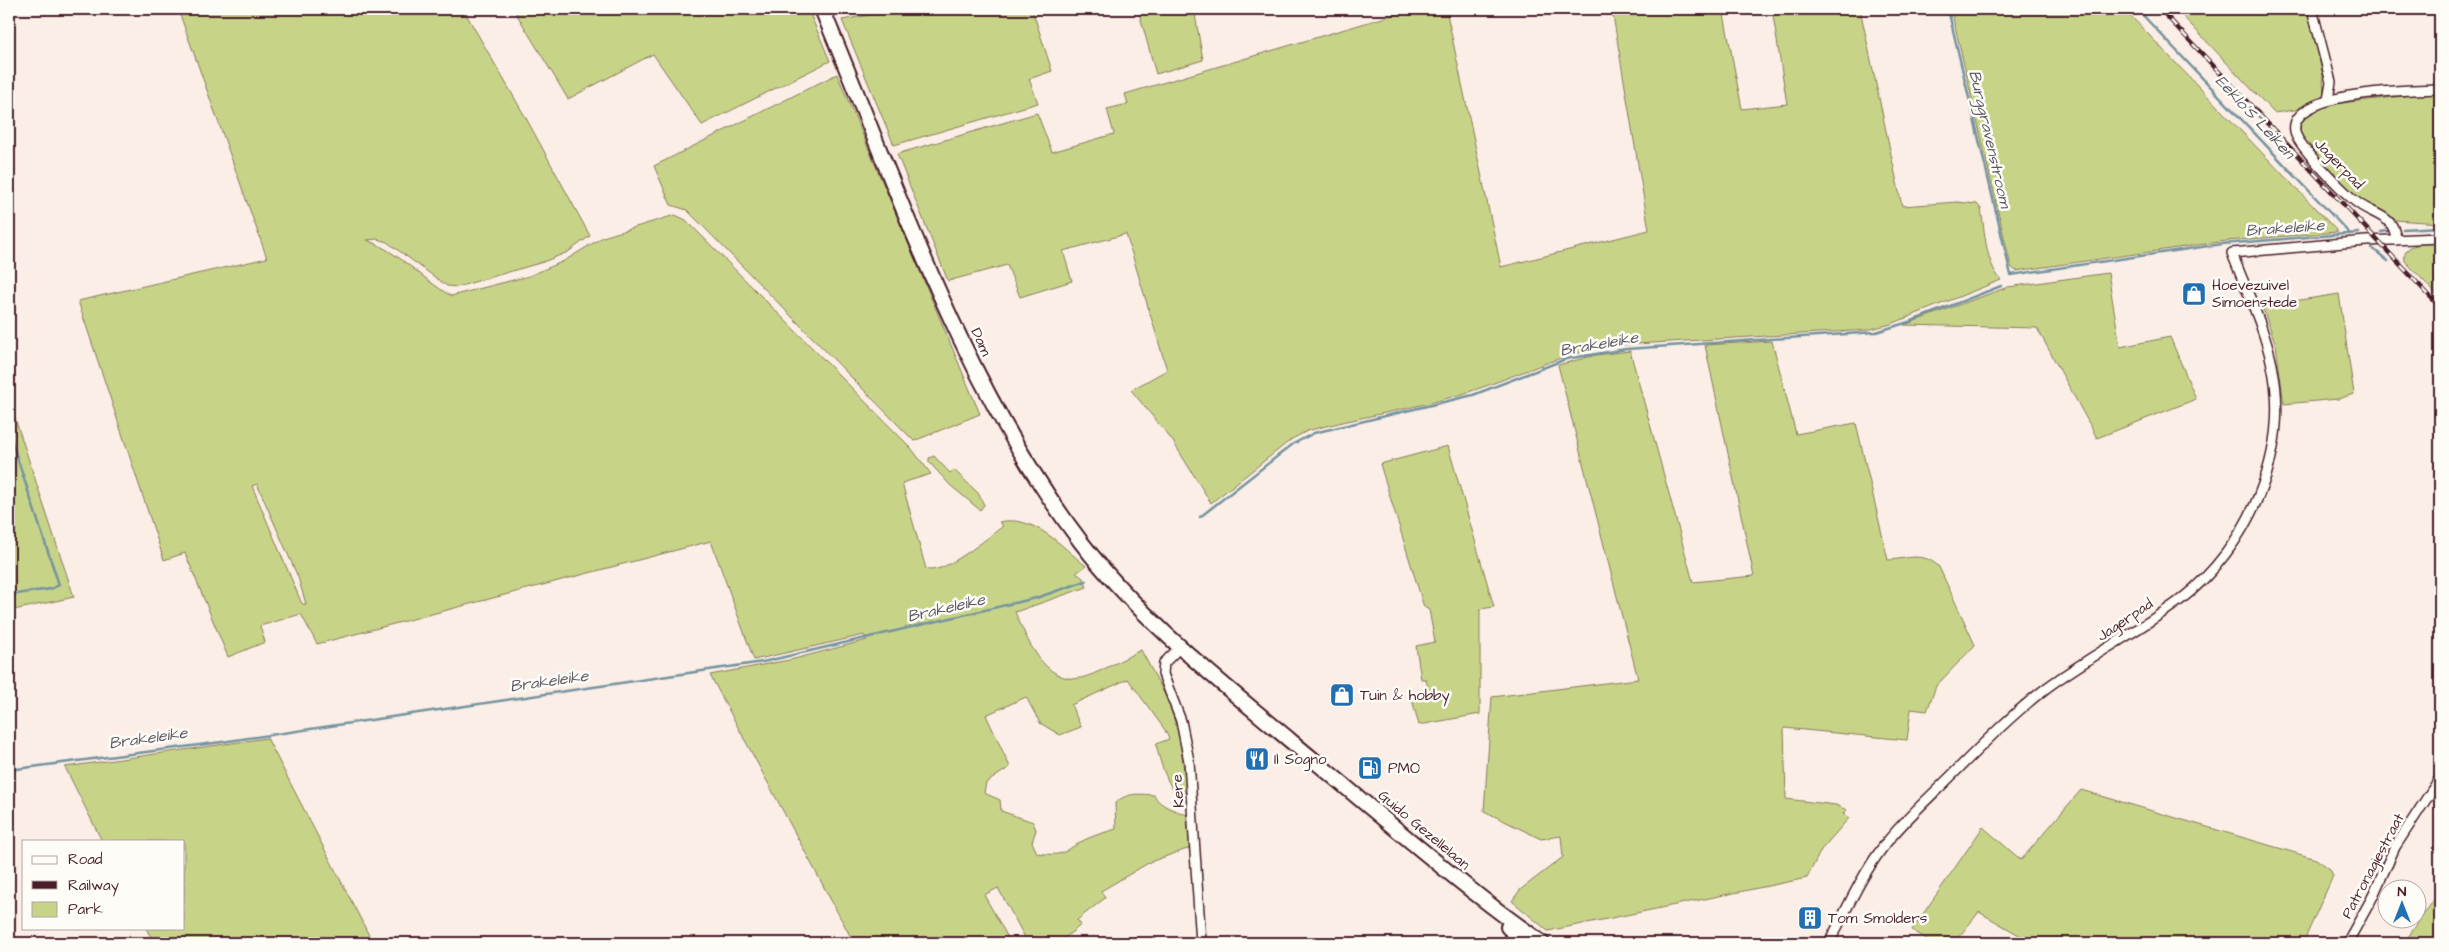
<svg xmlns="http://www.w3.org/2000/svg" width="2449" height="952" font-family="'Architects Daughter',sans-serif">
  <rect width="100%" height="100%" fill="#faeee6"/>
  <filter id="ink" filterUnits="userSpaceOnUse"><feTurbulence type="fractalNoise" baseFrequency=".02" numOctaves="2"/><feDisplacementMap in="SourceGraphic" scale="10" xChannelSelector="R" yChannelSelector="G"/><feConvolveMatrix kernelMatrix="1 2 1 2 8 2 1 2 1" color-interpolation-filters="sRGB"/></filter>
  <g filter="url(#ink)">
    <g fill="#c7d488" stroke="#887a5a" fill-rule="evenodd">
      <path d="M 178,9 L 463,9 L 526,118 L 590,236 L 568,252 L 543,262 L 457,287 L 447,286 L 387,242 L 377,239 L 367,240 C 399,252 422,279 451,296 L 529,276 L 564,261 L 603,237 L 675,215 L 686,220 L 911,448 L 931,474 L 902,483 L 926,569 C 941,577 990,536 1003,526 L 999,522 C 1034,514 1061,546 1086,566 L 1076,573 L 1083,578 L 1087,587 L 1015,612 C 1027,639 1044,684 1081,678 C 1096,675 1126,657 1141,650 L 1170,704 L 1180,740 L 1187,793 L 1175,793 C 1165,778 1160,762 1156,744 L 1169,739 L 1165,730 L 1128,679 L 1071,705 L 1081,727 L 1060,735 L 1040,723 L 1026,697 L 986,715 L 1010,767 L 986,783 L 984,793 L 1000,800 L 1001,811 L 1033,822 L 1036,830 L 1032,842 L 1037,853 C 1070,858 1064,848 1089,838 C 1098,834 1107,832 1116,829 L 1115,803 C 1128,792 1138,794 1154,795 C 1160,807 1175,810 1187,815 L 1190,848 L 1150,862 L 1101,891 L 1105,898 L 1077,920 L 1081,925 L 1058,943 L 1028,943 L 998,888 L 984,895 L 1011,943 L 854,943 L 710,675 L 794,659 L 867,640 L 864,635 L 754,660 L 711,541 L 317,644 L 301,614 L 260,626 L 265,642 L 228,657 L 185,553 L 164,560 L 78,301 L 267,258 ZM 257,484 L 298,577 L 306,604 L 302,604 L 252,486 Z"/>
      <polygon points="517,9 808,9 830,61 702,125 653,54 568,99 514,10"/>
      <polygon points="889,9 1032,9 1052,71 1029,79 1038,103 894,145 842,20 890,11"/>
      <polygon points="1138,9 1194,9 1203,60 1156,74"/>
      <path d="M 1413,9 L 1446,9 L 1501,267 L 1649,230 L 1612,9 L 1723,9 L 1742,109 L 1787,104 L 1772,9 L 1860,9 L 1902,206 L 1957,202 L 1977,204 L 1981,209 C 1985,231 1985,262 2001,280 L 1891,324 L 1867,330 L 1619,345 C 1560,352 1515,378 1459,395 C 1409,410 1357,417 1307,431 L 1292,439 L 1211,503 L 1172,440 L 1131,390 L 1167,370 L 1126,234 L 1063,251 L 1072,281 L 1020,297 L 1007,265 L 948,281 L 897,154 L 1037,113 L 1052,152 L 1114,134 L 1107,109 L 1128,104 L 1125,94 Z"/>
      <polygon points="1951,9 2124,9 2338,232 2226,241 2016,271 2011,267"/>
      <polygon points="2176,9 2309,9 2323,77 2324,96 2295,110 2274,113"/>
      <polygon points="837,74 980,414 914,441 687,210 671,205 654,166"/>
      <polygon points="2440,92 2440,223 2395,220 2360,203 2304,144 2297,127 2302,118 2323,105"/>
      <path d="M 2440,244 L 2440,298 L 2405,261 C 2401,241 2428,244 2440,244 Z"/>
      <polygon points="2108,273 2120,347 2170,337 2196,399 2097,438 2037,328 1904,325 2008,287"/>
      <polygon points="2339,294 2354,394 2338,399 2284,404 2276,345 2262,306"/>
      <path d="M 1772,341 L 1796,434 L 1856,423 L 1888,560 C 1908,559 1923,551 1939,567 L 1975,645 L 1936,686 L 1927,711 L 1911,709 L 1907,740 L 1784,728 L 1786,799 L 1836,805 L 1847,810 L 1843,814 L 1849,818 L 1821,850 L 1807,878 L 1548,931 L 1512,901 L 1520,890 L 1563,857 L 1561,836 L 1541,839 L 1484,811 L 1492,697 L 1638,679 L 1558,365 L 1596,355 L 1630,351 L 1693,582 L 1754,576 L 1705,345 Z"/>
      <polygon points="9,400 74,597 9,611"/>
      <polygon points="1448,446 1494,607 1480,609 1480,714 1419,725 1411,696 1429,693 1426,679 1421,679 1416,646 1435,642 1429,610 1424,607 1380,464"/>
      <polygon points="934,456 950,473 954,470 978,493 984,505 980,510 950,485 929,462 929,458"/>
      <polygon points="267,738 373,943 154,943 146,928 184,928 184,841 102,841 65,767"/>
      <polygon points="2081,790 2316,859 2330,869 2333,876 2303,943 2033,943 1979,912 1954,943 1933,943 1912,930 1983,827 2021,860"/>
      <polygon points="2440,891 2440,943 2404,943"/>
    </g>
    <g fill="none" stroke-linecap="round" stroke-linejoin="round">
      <g stroke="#74939f" stroke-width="2.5">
        <polyline points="1948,9 2011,275 2222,244 2359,233"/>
        <polyline points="2137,9 2350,234"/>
        <polyline points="2403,229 2440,227"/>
        <polyline points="2381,232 2387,231"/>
        <polyline points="2372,248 2388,261"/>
        <polyline points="9,433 59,585 51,589 9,595"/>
        <polyline points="1200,517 1293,444 1314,433 1473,395 1566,359 1626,349 1876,332 1912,321 2001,286"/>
        <polyline points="9,770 222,742 763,662 1036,598 1086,581"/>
      </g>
      <defs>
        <g id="street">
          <polyline points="2312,9 2331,82 2328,99"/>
          <path d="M 2396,240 C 2395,214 2371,215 2355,201 C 2343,191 2297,145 2295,132 C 2287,90 2413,90 2440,89"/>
          <polyline points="1180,647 1164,663 1163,674 1181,721 1189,761 1201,943"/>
          <path d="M 1829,943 C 1846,911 1861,876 1883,847 C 1903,821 1928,799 1951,776 C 1981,746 2011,715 2045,689 C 2088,657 2136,633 2179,601 C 2248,548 2291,453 2272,365 C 2264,326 2246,290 2232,253 L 2366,241 L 2440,238"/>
          <polyline points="2347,943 2372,898 2395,847 2440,778"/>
        </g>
        <g id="primary">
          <path d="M 822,9 C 897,187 963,387 1081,542 C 1140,619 1218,680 1292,742 C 1356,795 1418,849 1484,900 C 1503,915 1523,929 1542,943"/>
          <polyline points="1508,927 1526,943"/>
        </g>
      </defs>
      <use href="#street" stroke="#4a1f2b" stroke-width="12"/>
      <use href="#primary" stroke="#4a1f2b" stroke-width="18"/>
      <use href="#street" stroke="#fdfcf7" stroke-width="9"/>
      <use href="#primary" stroke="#fdfcf7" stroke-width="14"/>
      <defs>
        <polyline id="rail" points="2160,9 2440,307"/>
      </defs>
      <use href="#rail" stroke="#4a1f2b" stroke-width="4.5"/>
      <use href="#rail" stroke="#fdfcf7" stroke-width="2.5" stroke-dasharray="8" stroke-linecap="butt"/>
    </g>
  </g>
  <defs>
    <symbol id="shop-square" viewBox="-11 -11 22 22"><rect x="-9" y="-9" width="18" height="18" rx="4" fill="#1f6fb2" stroke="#fdfcf7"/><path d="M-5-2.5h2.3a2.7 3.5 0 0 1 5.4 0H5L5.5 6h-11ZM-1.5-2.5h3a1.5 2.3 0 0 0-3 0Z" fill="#fff"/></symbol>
    <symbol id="restaurant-square" viewBox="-11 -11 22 22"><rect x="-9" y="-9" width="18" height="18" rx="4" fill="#1f6fb2" stroke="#fdfcf7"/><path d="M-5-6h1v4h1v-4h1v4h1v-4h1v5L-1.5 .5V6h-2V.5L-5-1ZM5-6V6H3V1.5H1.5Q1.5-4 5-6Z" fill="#fff"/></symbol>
    <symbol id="fuel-square" viewBox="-11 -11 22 22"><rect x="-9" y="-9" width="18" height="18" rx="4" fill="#1f6fb2" stroke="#fdfcf7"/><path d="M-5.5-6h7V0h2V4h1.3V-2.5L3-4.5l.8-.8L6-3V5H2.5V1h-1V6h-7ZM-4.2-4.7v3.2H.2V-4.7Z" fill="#fff"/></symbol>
    <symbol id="building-square" viewBox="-11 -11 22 22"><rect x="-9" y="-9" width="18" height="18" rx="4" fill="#1f6fb2" stroke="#fdfcf7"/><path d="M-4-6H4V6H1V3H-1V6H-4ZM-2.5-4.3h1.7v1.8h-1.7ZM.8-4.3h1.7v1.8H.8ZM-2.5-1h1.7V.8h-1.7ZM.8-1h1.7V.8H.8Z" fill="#fff"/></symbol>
  </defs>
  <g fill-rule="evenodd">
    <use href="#shop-square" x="2180" y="280" width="28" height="28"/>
    <use href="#shop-square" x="1328" y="681" width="28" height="28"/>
    <use href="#restaurant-square" x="1243" y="745" width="28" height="28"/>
    <use href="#fuel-square" x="1356" y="754" width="28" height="28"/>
    <use href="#building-square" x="1796" y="904" width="28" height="28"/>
  </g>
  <g text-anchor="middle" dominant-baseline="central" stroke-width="5" stroke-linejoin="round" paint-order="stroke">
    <g font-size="15" fill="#4a1f2b" stroke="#fdfcf7">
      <text transform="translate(2339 164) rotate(46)">Jagerpad</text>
      <text transform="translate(981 342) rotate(65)">Dam</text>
      <text transform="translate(2125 620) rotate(-34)">Jagerpad</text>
      <text transform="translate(1178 791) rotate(-94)">Kere</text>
      <text transform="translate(1424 830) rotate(40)">Guido Gezellelaan</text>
      <text transform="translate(2373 866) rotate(-62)">Patronagiestraat</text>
    </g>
    <g font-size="15" fill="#4a1f2b" stroke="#fdfcf7" text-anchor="start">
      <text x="2212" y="285">Hoevezuivel<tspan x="2212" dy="17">Simoenstede</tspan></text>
      <text x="1360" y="695">Tuin &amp; hobby</text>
      <text x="1274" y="759">Il Sogno</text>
      <text x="1388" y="768">PMO</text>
      <text x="1828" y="918">Tom Smolders</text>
    </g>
    <g font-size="16" font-style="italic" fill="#5f5965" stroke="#fdfcf7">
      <text transform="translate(2255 117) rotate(47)">Eeklo'S Leiken</text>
      <text transform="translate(1990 139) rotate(77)">Burggravenstroom</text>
      <text transform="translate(2285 228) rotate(-4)">Brakeleike</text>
      <text transform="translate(1599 344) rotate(-10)">Brakeleike</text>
      <text transform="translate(946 608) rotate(-13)">Brakeleike</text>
      <text transform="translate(549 681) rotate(-8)">Brakeleike</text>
      <text transform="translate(148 738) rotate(-8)">Brakeleike</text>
    </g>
  </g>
  <rect width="2449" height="952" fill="none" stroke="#fdfcf7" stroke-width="30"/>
  <rect x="15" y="15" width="2419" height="922" fill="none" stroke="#4a1f2b" stroke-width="2" filter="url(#ink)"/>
  <rect x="22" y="840" width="162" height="90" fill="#fdfcf7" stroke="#b5a4a5"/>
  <rect x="32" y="856" width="25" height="8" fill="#fdfcf7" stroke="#b5a4a5"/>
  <text x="68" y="864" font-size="15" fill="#4a1f2b">Road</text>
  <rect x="32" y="881" width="25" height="8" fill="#4a1f2b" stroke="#b5a4a5"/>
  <text x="68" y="890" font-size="15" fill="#4a1f2b">Railway</text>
  <rect x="32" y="902" width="25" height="15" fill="#c7d488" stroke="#b5a4a5"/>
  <text x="68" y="914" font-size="15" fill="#4a1f2b">Park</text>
  <g transform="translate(2402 904)"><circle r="24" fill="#fdfcf7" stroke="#b5a4a5"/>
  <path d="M0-4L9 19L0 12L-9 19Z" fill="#1f6fb2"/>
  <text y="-8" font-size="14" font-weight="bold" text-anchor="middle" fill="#4a1f2b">N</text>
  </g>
</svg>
